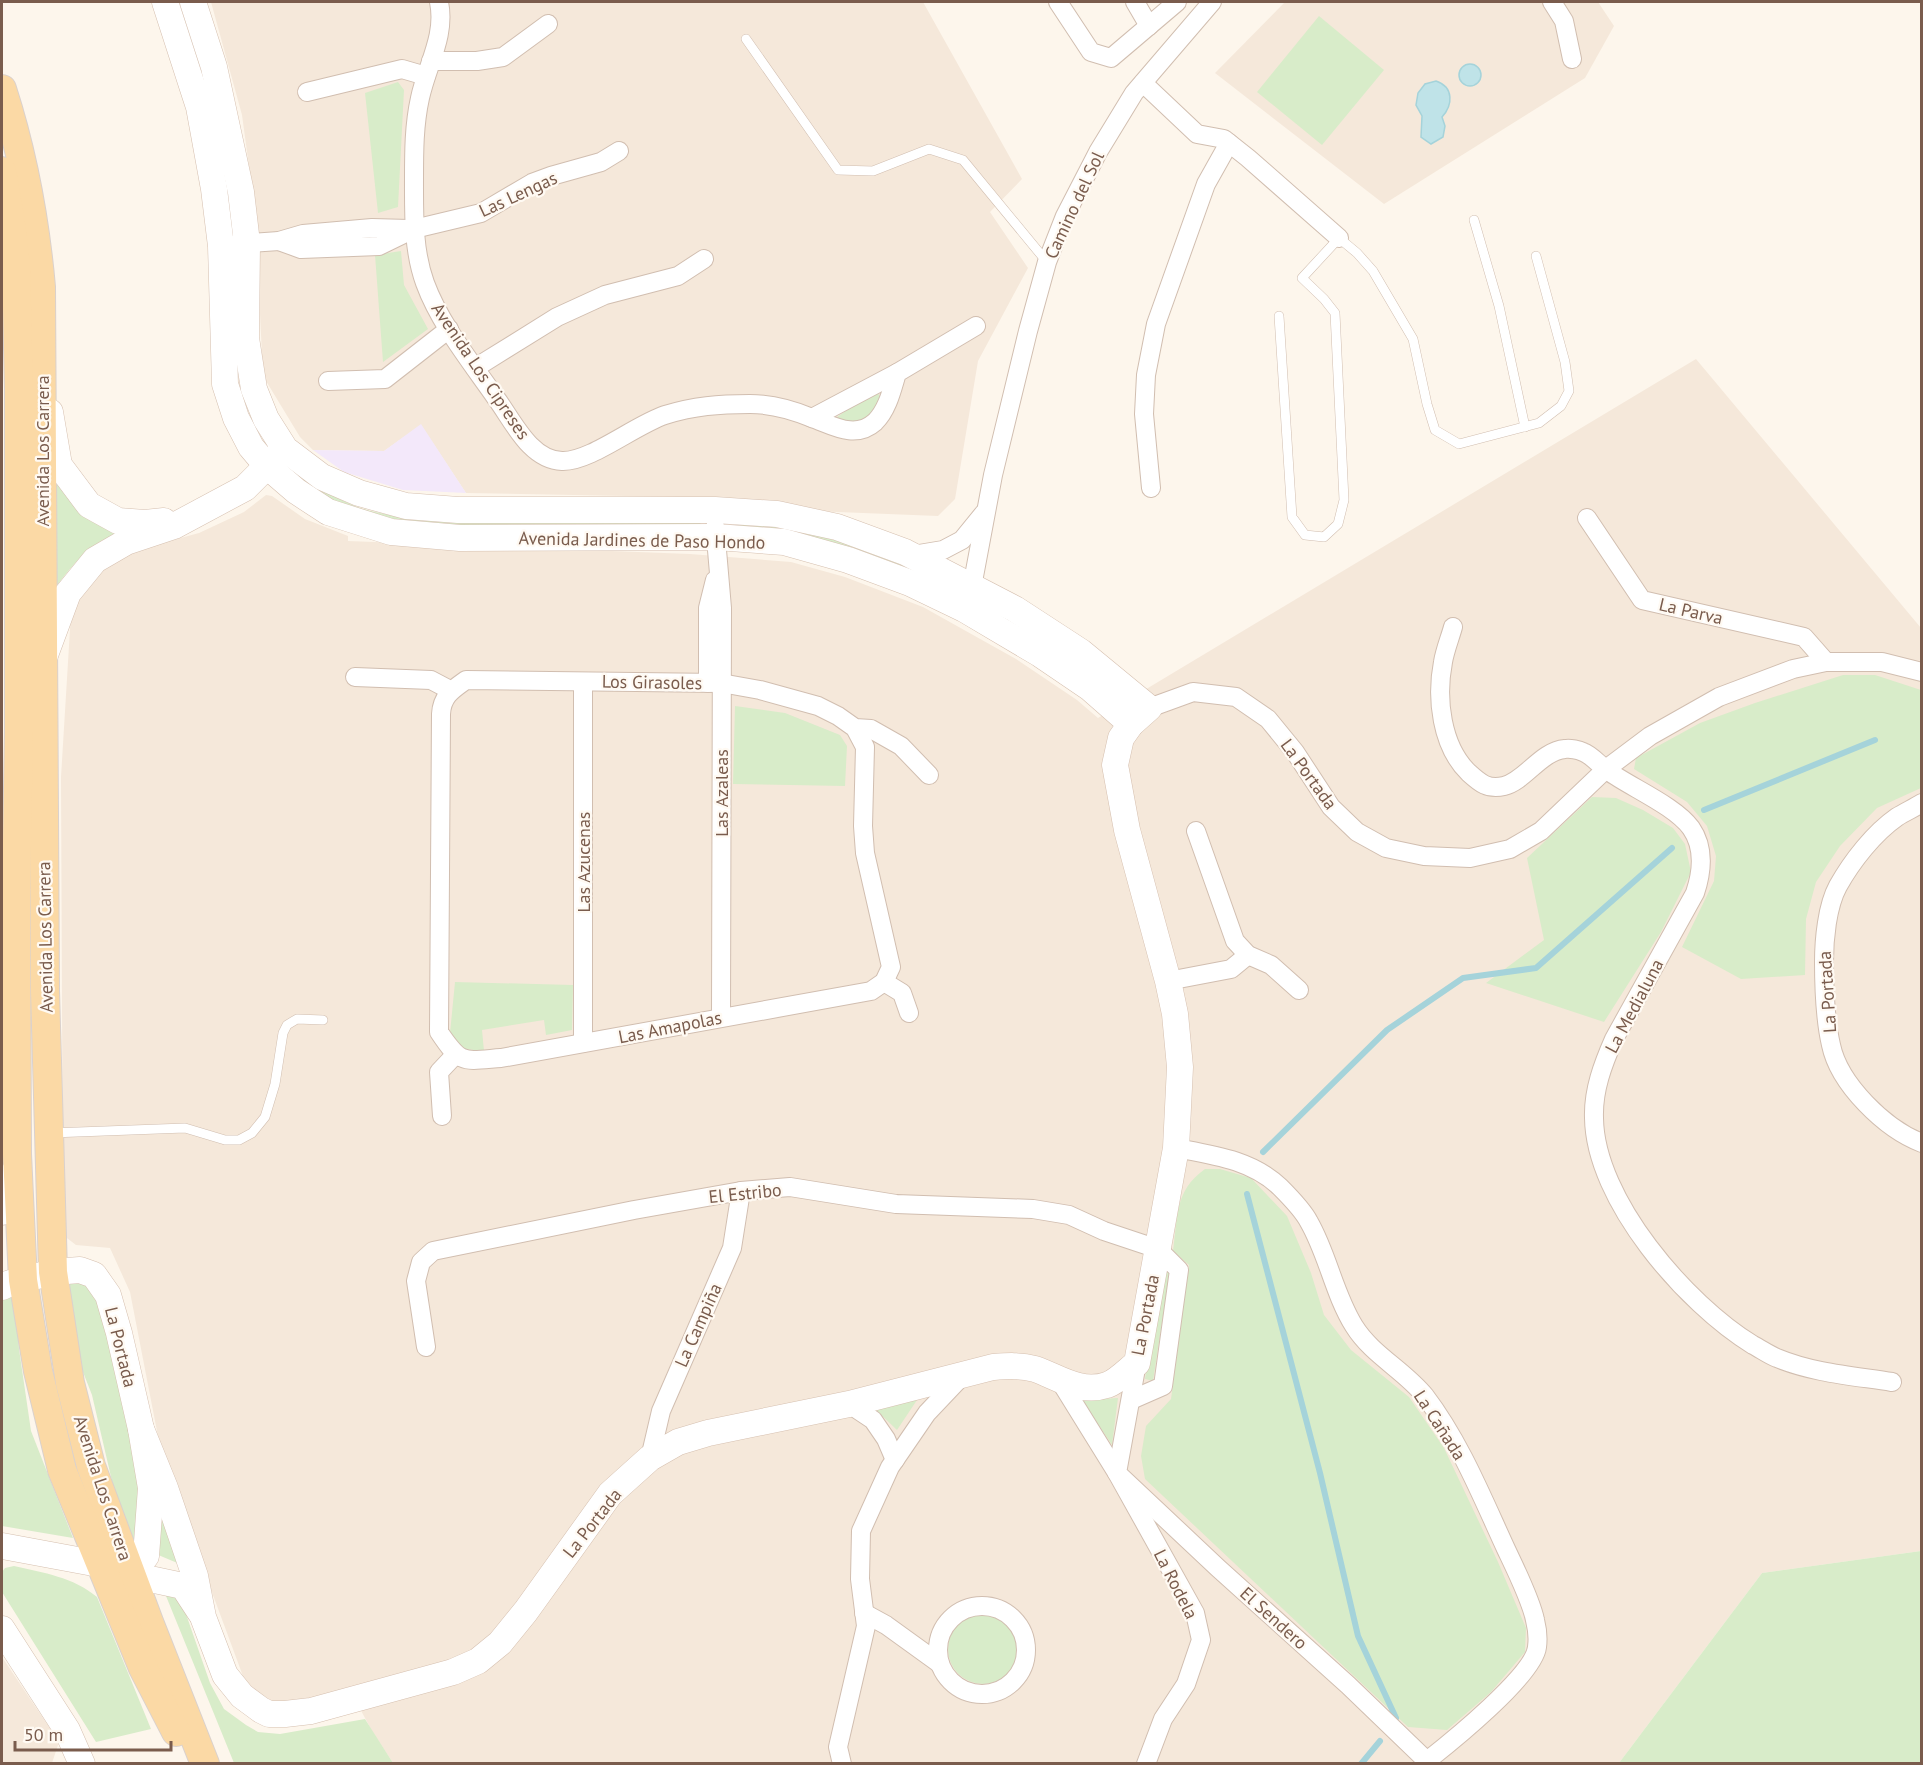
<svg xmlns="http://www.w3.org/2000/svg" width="1923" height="1765" font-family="'PT Sans',sans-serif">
  <rect width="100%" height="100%" fill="#fdf6ec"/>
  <g fill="#f5e8da">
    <polygon points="211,2 923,2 1022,179 990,212 1028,268 978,361 955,499 938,516 813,511 732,498 466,493 421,425 384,451 313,450 300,437 263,376 255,210 242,115"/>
    <polygon points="1285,2 1598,2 1614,26 1585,78 1384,204 1215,73"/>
    <polygon points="1696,359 1921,628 1921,1551 1762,1573 1619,1763 393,1763 372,1731 351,1692 276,1703 247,1687 162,1457 130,1292 110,1248 76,1245 63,1235 61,777 71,613 88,581 125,553 199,533 244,512 266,495 272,496 305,519 348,536 348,541 690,554 791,562 845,577 923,607 1016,659 1077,700 1098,718"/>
    <polygon points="2,1657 59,1742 52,1763 2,1763"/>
  </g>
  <polygon fill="#f3e8fa" points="421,424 466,493 403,490 344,472 313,450 384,451"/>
  <g fill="#d8ecc9">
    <polygon points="1319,16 1384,70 1322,145 1257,92"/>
    <polygon points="398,82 404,90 398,207 378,213 365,93"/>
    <polygon points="401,251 404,285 428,329 383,362 375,255"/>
    <path d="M 871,393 L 878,393 L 881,399 C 864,427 862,426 830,422 Z"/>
    <path d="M 287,462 C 309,478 330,496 355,506 C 379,515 405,517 430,519 L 700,521 L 701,526 L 421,526 L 331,505 L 283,466 Z"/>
    <path d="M 54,477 L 132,532 C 123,535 112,536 103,540 C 82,551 66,574 52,592 Z"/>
    <path d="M 737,523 C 751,524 765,523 779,526 C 835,536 890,556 940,581 L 737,529 Z"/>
    <polygon points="1843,675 1875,675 1921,690 1921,788 1877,808 1840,846 1816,882 1806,919 1805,975 1741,979 1682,947 1714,881 1716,856 1707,826 1687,802 1634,769 1636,758 1700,723 1755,703"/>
    <polygon points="735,706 785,713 840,735 847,746 845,786 733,784"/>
    <polygon points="1592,797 1616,798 1643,810 1673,828 1685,844 1691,872 1661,932 1604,1022 1486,983 1544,940 1527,858"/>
    <polygon points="455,982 573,985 572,1030 546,1035 544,1020 482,1030 484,1051 464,1049 450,1033"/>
    <path d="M 1205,1169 L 1220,1169 L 1251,1178 L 1287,1216 L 1311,1273 L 1324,1315 L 1351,1350 L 1409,1397 L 1444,1448 L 1498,1562 L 1526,1628 L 1525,1652 L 1491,1692 L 1447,1730 L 1408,1727 L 1145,1479 L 1141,1456 L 1146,1426 L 1171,1399 L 1189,1265 L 1173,1251 C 1178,1217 1174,1191 1205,1169 Z"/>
    <polygon points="1162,1269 1170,1270 1153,1381 1145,1379"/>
    <path d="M 62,1282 C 81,1281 87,1281 101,1295 L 147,1490 L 139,1551 L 118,1507 L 92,1395 L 74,1349 Z"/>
    <polygon points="2,1291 12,1293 16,1306 19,1349 31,1431 73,1538 2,1526"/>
    <polygon points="919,1397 897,1430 873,1407"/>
    <polygon points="1118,1398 1112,1445 1082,1400"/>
    <polygon points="161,1509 182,1565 156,1554"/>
    <polygon points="1921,1551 1921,1763 1619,1763 1762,1573"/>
    <path d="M 14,1566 C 44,1573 73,1577 97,1597 L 151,1729 L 96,1742 L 2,1592 L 2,1572 L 5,1568 Z"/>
    <polygon points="179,1594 210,1683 224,1709 246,1725 258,1732 280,1734 365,1719 393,1763 234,1763 166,1596"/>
    <circle cx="983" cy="1649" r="35"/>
  </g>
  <g fill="#bfe3e8" stroke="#a5d3da" stroke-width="1.5">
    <circle cx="1470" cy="75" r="11"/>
    <path d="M 1436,81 C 1454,87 1453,105 1442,117 L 1445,126 L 1443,137 L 1431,144 L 1421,137 L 1422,116 L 1416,105 L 1418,93 L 1425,84 Z"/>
  </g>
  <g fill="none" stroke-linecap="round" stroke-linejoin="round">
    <g stroke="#a5d3da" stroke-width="6">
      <polyline points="1704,810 1875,740"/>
      <polyline points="1263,1152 1387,1030 1463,978 1536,968 1672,848"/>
      <polyline points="1247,1194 1320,1473 1358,1636 1396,1718"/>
      <polyline points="1361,1764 1380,1741"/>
    </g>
    <defs>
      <g id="lane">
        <polyline points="746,39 838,170 873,171 929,149 963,160 1047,262"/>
        <polyline points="1474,220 1499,306 1525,427"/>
        <polyline points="1279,316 1292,517 1305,535 1324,537 1338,524 1344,500 1335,313 1324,299 1302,278 1339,238 1357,253 1373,271 1413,339 1427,404 1435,430 1459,444 1539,423 1561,406 1569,391 1565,362 1536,256"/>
        <polyline points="51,1133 185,1128 225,1140 239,1140 252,1133 265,1117 275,1084 283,1033 287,1025 297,1019 323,1020"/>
      </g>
      <g id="street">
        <path d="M 439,2 C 446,36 427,65 420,98 C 414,125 414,152 414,179 C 414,214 413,250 425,283 C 440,324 471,362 496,398 C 513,421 530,460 562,461 C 590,462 635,425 665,415 C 694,406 719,404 750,404 C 770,404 793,410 812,418 C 832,425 855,440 875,422 C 888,409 892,389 897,373 L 976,326"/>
        <polyline points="1058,2 1091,52 1111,58 1177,2"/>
        <polyline points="1135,2 1149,26"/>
        <polyline points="1552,2 1564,21 1572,59"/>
        <polyline points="431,61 477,61 503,57 548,24"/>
        <polyline points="1143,83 1197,134 1224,139 1248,158 1339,238"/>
        <polyline points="307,92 402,69 426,76"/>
        <polyline points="279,241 301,249 379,246 414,229 481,213 532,183 551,176 601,162 619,151"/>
        <polyline points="237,244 279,241 303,234 372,228 409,229"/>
        <polyline points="475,368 557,317 605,295 678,276 704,259"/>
        <polyline points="328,381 385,379 449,329"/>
        <polyline points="812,418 897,373"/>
        <polyline points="1151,488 1144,414 1146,375 1156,324 1206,184 1229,143"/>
        <polyline points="1587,518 1642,600 1804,637 1826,662"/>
        <polyline points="715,527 722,608 721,1017"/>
        <polyline points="913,555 943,550 962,540 984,513"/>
        <polyline points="968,597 972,587 993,475 1028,331 1047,262 1065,216 1098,152 1134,93 1212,2"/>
        <path d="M 1453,627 C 1450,638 1445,650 1443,662 C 1436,698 1441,746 1469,773 C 1480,783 1488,790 1504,786 C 1525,781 1541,751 1565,749 C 1570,748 1579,750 1583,752 C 1592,755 1600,766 1608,771 C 1632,788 1675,806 1691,828 C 1705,848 1702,872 1695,893 L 1614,1039 C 1603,1064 1593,1090 1594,1118 C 1595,1200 1686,1304 1753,1345 C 1761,1349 1769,1355 1777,1358 C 1813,1373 1854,1376 1892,1382"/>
        <polyline points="355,677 431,680 450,690"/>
        <polyline points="583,682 583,1043"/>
        <polyline points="708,683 708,608 715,580"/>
        <polyline points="1149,708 1193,692 1236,697 1268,719 1295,752 1331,807 1357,832 1386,848 1424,856 1470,858 1510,849 1541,831 1606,769 1650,736 1719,697 1793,669 1826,662 1882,662 1922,672"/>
        <path d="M 855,728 L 865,747 L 863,826 L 865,853 L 891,967 L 884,982 L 871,991 L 501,1058 C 463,1061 461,1065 439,1032 L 441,714 C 442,696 452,690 466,680 L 721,683 L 760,690 L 818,706 L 838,716 L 855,728 L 871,729 L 901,746 L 929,775"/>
        <path d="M 1922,803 C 1914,808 1905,812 1897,817 C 1874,833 1852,861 1838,886 C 1827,906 1824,940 1824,962 C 1824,989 1825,1019 1831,1045 C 1839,1084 1885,1129 1922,1143"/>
        <polyline points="1196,831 1235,941 1248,955 1271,965 1299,990"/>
        <polyline points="1168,981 1231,969 1248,955"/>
        <polyline points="884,982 902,993 909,1013"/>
        <polyline points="442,1116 439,1072 455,1055"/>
        <path d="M 1176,1148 C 1213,1155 1252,1160 1280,1187 C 1290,1197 1303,1210 1309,1222 C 1328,1255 1334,1294 1354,1326 C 1372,1355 1404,1370 1425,1396 C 1460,1442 1482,1497 1506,1549 C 1515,1568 1531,1600 1535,1620 C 1537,1628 1538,1640 1537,1647 C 1534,1675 1451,1742 1428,1760"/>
        <polyline points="426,1347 416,1281 421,1262 433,1251 634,1210 741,1191 790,1187 896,1204 1033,1209 1069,1215 1104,1231 1158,1249 1179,1270 1163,1386 1131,1400"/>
        <polyline points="1137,1363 1117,1473 1218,1568 1348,1685 1430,1764"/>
        <polyline points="1060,1381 1117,1473 1195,1613 1201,1640 1186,1684 1163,1719 1146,1764"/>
        <polyline points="849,1404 873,1420 886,1439 895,1460"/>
        <polyline points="650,1458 661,1411 732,1248 741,1191"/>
        <circle cx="982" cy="1650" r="44"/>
        <polyline points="864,1613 886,1625 940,1664"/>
        <polyline points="842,1764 838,1747 866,1626 860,1579 861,1531 890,1467 927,1413 963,1375"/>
      </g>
      <g id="secondary">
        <polyline points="165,2 199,107 214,189 221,246 225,384 236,418 251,447 267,466 296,491 328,512 391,532 460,538 716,537 784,542 848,560 910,583 964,609 1040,654 1090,688 1131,724"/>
        <polyline points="50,412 59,465 89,505 118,521 145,523 164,521"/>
        <polyline points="45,655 68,593 95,560 126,542 174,526 245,488 279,454"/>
        <polyline points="2,1212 15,1171"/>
        <polyline points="2,1287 10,1283 53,1272 80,1270 94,1275 108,1295 119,1333 141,1429 151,1488 146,1556 131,1575"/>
        <path d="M 141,1429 L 165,1488 L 195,1576 L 203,1617 L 225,1675 L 242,1696 L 261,1710 L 269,1714 L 285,1714 L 311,1711 L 453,1672 L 478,1661 L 500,1643 L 526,1611 L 610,1494 L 650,1458 L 678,1442 L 708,1433 L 849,1404 L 993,1367 C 1007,1366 1020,1365 1035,1369 C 1058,1377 1080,1394 1107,1385 C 1117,1382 1129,1369 1137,1363 L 1176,1148 L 1180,1067 L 1175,1014 L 1168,981 L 1127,830 L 1115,765 L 1121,738 L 1131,724 L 1149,708 L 1081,652 L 1015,609 L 905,552 L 837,527 L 777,514 L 715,510 L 458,510 L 406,506 L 359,493 L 322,477 L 285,449 L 266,419 L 254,389 L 246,338 L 247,243 L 241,192 L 214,67 L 193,2"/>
        <polyline points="2,1546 99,1564 131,1575 183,1586 200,1612"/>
        <polyline points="2,1629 67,1730 82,1764"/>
      </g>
      <g id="primary">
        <path d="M 2,89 C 23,154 35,219 41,287 L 45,991 L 53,1272 L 70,1383 L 91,1466 L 149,1622 L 205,1764"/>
        <polyline points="2,171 11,223 16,265 19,389 19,732 16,899 17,1154 23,1280 38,1371 62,1470 143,1668 176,1732"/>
      </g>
    </defs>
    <use href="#lane" stroke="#d1beb0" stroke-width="10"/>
    <use href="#street" stroke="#d1beb0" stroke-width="20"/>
    <use href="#secondary" stroke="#d6c0b0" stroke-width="27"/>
    <use href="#primary" stroke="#dad1cd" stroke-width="30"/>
    <use href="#lane" stroke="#fff" stroke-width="9"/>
    <use href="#street" stroke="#fff" stroke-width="18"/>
    <use href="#secondary" stroke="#fff" stroke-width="26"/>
    <use href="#primary" stroke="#fbd9a5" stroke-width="28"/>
  </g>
  <g text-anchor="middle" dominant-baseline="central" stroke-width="4.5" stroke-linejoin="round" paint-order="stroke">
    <g font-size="18" fill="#7a5c4d" stroke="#fffaf3">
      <text transform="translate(518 194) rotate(-25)">Las Lengas</text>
      <text transform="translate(1074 205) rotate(-65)">Camino del Sol</text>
      <text transform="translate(481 371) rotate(56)">Avenida Los Cipreses</text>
      <text transform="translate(42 451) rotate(-90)">Avenida Los Carrera</text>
      <text transform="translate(642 540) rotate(1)">Avenida Jardines de Paso Hondo</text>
      <text transform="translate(1691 611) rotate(13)">La Parva</text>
      <text transform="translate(652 682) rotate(1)">Los Girasoles</text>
      <text transform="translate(1309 774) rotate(54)">La Portada</text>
      <text transform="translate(721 793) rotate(-90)">Las Azaleas</text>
      <text transform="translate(583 862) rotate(-90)">Las Azucenas</text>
      <text transform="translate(45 937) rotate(-91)">Avenida Los Carrera</text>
      <text transform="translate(1827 992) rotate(-94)">La Portada</text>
      <text transform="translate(1634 1006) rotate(-62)">La Medialuna</text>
      <text transform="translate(670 1027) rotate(-11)">Las Amapolas</text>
      <text transform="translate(745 1193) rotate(-6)">El Estribo</text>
      <text transform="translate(1145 1315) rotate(-79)">La Portada</text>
      <text transform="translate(698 1325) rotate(-66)">La Campiña</text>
      <text transform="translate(121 1347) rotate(76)">La Portada</text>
      <text transform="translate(1440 1425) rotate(57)">La Cañada</text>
      <text transform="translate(103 1488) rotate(72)">Avenida Los Carrera</text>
      <text transform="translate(592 1523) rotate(-52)">La Portada</text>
      <text transform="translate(1176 1584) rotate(63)">La Rodela</text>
      <text transform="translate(1274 1618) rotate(42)">El Sendero</text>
    </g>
  </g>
  <rect width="1923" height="1765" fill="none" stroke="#7a5c4d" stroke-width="6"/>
  <path d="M15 1741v9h156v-9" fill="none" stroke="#7a5c4d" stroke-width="3"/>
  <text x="24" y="1741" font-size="18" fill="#7a5c4d" stroke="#fffaf3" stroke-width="4.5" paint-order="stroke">50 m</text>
</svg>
